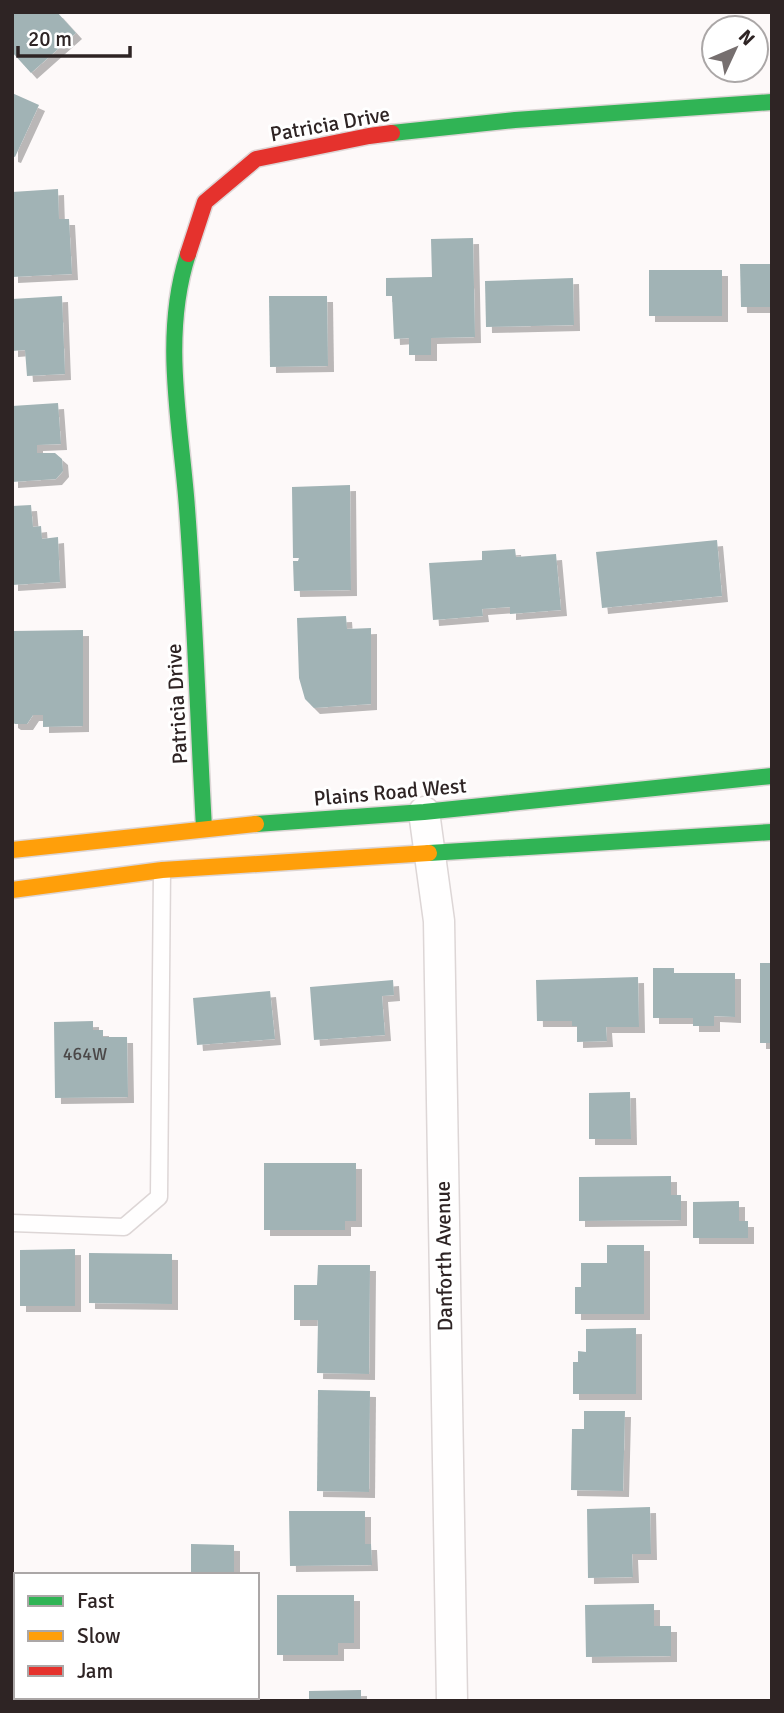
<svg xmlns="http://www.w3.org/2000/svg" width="784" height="1713" font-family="Signika,sans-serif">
  <defs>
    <filter id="shadow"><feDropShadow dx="6" dy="6" stdDeviation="0" flood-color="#0004"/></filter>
  </defs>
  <rect width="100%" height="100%" fill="#fdf9f9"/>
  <g fill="#a1b3b5" filter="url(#shadow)">
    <polygon points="12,12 57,12 76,33 31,73 12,52"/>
    <polygon points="12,93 39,105 15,157 12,156"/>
    <polygon points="58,189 59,219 69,219 72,274 12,277 12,192"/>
    <polygon points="473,238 475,337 431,338 431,355 409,355 409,338 394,339 392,296 386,296 386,278 432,277 431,239"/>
    <polygon points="740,264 772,264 772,307 741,307"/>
    <rect x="649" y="270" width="73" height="46"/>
    <polygon points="573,278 574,325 486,327 485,281"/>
    <polygon points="62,296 65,374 27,376 25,350 12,351 12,299"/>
    <polygon points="269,296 327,296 328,366 270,367"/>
    <polygon points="58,403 61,444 37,445 37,453 55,453 62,459 63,471 56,479 12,482 12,406"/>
    <polygon points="350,485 351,590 294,591 293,561 298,561 299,558 293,558 292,487"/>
    <polygon points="31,505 33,527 41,526 42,539 58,537 60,582 12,585 12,506"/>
    <polygon points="717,540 722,596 602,608 596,552"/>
    <polygon points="515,549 516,557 556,554 561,610 510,614 510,607 482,609 483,616 433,620 429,563 482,560 482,551"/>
    <polygon points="346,616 347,629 371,628 371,704 314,708 305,699 299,678 297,618"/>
    <polygon points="83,630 83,726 43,727 43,715 33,715 27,724 15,724 12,722 12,631"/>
    <rect x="760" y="963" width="12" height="80"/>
    <polygon points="653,968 674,968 674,973 735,973 735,1017 714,1016 714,1026 693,1026 693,1018 653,1018"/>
    <polygon points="638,977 639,1027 606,1027 607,1041 577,1042 577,1026 572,1026 572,1021 537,1021 536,980"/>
    <polygon points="393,980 394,995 382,996 385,1035 314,1040 310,987"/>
    <polygon points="270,991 275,1039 197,1045 193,998"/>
    <polygon points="93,1021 93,1030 103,1030 103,1037 127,1037 128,1097 55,1098 54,1022"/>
    <polygon points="630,1092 631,1139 589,1139 589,1093"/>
    <polygon points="264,1163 356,1163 356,1221 345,1221 345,1230 264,1230"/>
    <polygon points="671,1176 671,1195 681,1195 681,1220 579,1221 579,1177"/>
    <polygon points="739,1201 739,1221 748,1221 748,1238 693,1238 693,1202"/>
    <polygon points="607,1245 644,1245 644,1314 575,1314 575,1287 581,1287 581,1263 607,1263"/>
    <polygon points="75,1249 75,1306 20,1306 20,1250"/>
    <polygon points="89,1253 172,1254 172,1304 89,1303"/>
    <polygon points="318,1265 370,1265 369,1374 317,1373 318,1320 294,1320 294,1285 317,1285"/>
    <polygon points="636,1328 636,1394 573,1394 573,1362 578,1362 578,1351 586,1352 586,1329"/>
    <polygon points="318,1390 370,1391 369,1492 317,1491"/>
    <polygon points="584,1411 625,1411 623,1491 571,1490 572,1429 584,1429"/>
    <polygon points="650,1507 651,1554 632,1554 633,1577 588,1578 587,1509"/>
    <polygon points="289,1511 365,1511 365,1544 371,1544 372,1565 290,1566"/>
    <polygon points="191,1544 234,1545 234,1575 191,1575"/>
    <polygon points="277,1595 354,1595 354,1643 338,1643 338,1655 277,1655"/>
    <polygon points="654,1604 654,1626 671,1626 671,1656 586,1657 585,1605"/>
    <polygon points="361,1690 361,1701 309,1701 309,1691"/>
  </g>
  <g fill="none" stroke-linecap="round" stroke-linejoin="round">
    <defs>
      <polyline id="lane" points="12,1223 124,1227 159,1197 162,870"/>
      <polyline id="street" points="424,812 439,921 452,1701"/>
      <g id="fast">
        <polyline points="392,133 515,120 772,102"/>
        <path d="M 188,254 C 161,337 181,425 187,508 C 195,615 198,722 204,828"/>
        <polyline points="256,824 424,812 772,776"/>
        <polyline points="429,853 772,832"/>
      </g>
      <g id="slow">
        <polyline points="12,850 256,824"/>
        <polyline points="12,890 162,870 429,853"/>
      </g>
      <polyline id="jam" points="188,254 205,202 256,159 369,136 392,133"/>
    </defs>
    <use href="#lane" stroke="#ddd6d6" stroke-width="19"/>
    <use href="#street" stroke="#ddd6d6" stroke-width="33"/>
    <use href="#fast" stroke="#ddd6d6" stroke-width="19"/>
    <use href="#slow" stroke="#ddd6d6" stroke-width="19"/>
    <use href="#jam" stroke="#ddd6d6" stroke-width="19"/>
    <use href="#lane" stroke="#fffefe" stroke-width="16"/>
    <use href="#street" stroke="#fffefe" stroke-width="30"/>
    <use href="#fast" stroke="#30b455" stroke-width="16"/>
    <use href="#slow" stroke="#ff9f0a" stroke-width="16"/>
    <use href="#jam" stroke="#e5322d" stroke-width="16"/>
  </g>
  <g text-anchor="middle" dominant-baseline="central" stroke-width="6" stroke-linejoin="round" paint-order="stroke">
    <g font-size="18" fill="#4b4848">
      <text x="85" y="1054">464W</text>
    </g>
    <g font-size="21" fill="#2e2424" stroke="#fff">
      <text transform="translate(330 124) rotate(-10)">Patricia Drive</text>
      <text transform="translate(177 704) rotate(-93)">Patricia Drive</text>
      <text transform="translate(390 792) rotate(-5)">Plains Road West</text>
      <text transform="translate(444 1256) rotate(-91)">Danforth Avenue</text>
    </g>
  </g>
  <rect width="784" height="1713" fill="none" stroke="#2e2424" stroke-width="28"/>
  <rect x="14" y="1573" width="245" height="126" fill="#ffffff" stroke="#aba7a7" stroke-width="2"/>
  <rect x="28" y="1596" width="35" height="10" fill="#30b455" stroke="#aba7a7" stroke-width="2"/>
  <text x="77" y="1608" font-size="21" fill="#2e2424">Fast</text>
  <rect x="28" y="1631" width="35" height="10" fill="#ff9f0a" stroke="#aba7a7" stroke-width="2"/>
  <text x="77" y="1643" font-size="21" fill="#2e2424">Slow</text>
  <rect x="28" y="1666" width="35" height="10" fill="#e5322d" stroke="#aba7a7" stroke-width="2"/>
  <text x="77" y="1678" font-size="21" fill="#2e2424">Jam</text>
  <g transform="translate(735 49) rotate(46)"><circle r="33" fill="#ffffff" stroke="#aba7a7" stroke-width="2"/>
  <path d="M0-5L12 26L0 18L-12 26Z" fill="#766f6f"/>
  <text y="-10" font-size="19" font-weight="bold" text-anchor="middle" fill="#2e2424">N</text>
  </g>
  <path d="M18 46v10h112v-10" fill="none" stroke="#2e2424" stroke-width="3.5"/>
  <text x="28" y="46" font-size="21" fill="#2e2424" stroke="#ffffff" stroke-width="5" paint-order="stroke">20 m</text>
</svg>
